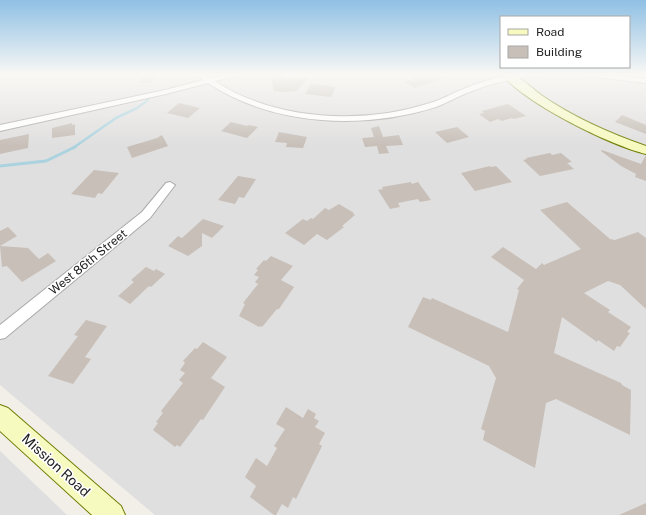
<svg xmlns="http://www.w3.org/2000/svg" width="646" height="515" font-family="'Public Sans',sans-serif">
  <rect width="100%" height="100%" fill="#f2efe9"/>
  <g fill="#e0dfdf">
    <polygon points="0,74 228,74 160,92 0,126"/>
    <polygon points="240,74 646,74 646,515 155,515 0,385 0,131 149,99"/>
    <polygon points="0,451 67,515 0,515"/>
  </g>
  <g fill="none" stroke-linecap="round" stroke-linejoin="round">
    <polyline stroke="#aad3df" stroke-width="2.5" points="73,148 116,118 137,108 148,100"/>
    <polyline stroke="#aad3df" stroke-width="3" points="0,166 46,161 75,147"/>
  </g>
  <g fill="#c7bfb8">
    <polygon points="145,74 158,74 152,82 139,83"/>
    <polygon points="273,74 284,74 285,79 310,77 296,91 282,92 274,91 271,76 274,76"/>
    <polygon points="407,74 450,74 451,75 415,88 404,82 414,78"/>
    <polygon points="311,84 322,85 336,87 331,97 305,94"/>
    <polygon points="179,103 200,108 188,118 167,113"/>
    <polygon points="508,104 526,116 514,119 512,118 502,121 498,119 490,122 479,114 484,113 482,111"/>
    <polygon points="622,115 646,125 646,134 615,122"/>
    <polygon points="231,122 247,126 248,125 258,127 247,138 221,131"/>
    <polygon points="72,123 72,125 75,124 75,135 52,138 52,128"/>
    <polygon points="379,126 383,137 399,135 403,145 386,146 389,153 379,154 377,146 365,147 362,138 374,137 371,128"/>
    <polygon points="457,127 469,137 447,143 435,132"/>
    <polygon points="279,132 307,137 303,148 286,147 287,143 275,142"/>
    <polygon points="29,134 28,148 0,154 0,140"/>
    <polygon points="162,135 168,146 132,158 127,147 157,138"/>
    <polygon points="602,150 641,164 646,155 646,181 635,177 636,174 621,166 601,151"/>
    <polygon points="550,153 552,155 561,153 572,162 567,163 574,169 540,176 523,160 527,159 526,158"/>
    <polygon points="490,166 491,167 496,166 512,182 475,191 461,173"/>
    <polygon points="94,170 119,173 102,194 98,193 95,198 71,194"/>
    <polygon points="238,176 256,179 244,198 239,197 235,204 218,200"/>
    <polygon points="411,182 412,184 418,182 431,200 420,202 418,199 398,203 400,207 390,209 378,190 383,189 382,187"/>
    <polygon points="567,202 610,239 615,240 638,232 646,238 646,309 620,285 608,281 584,293 610,310 608,312 631,327 627,332 630,333 620,347 617,346 614,351 598,340 597,342 562,317 554,353 621,383 622,385 631,390 630,435 556,399 546,403 535,468 483,440 485,431 481,429 496,378 489,366 408,327 423,297 431,300 432,298 508,332 519,290 517,289 524,280 491,257 503,247 536,269 542,263 544,265 581,249 540,210"/>
    <polygon points="339,204 354,213 353,214 355,215 342,226 344,227 327,240 317,234 304,245 285,233 303,219 307,221 311,218 313,219 325,208 329,210"/>
    <polygon points="203,219 224,226 212,238 202,233 202,246 188,256 168,246 178,236 182,238"/>
    <polygon points="8,227 17,236 0,246 0,231"/>
    <polygon points="0,246 28,248 39,259 48,253 56,261 22,282 7,266 2,267"/>
    <polygon points="271,256 293,266 281,280 294,287 279,309 277,309 262,327 260,326 259,327 239,316 245,304 243,303 258,284 255,282 259,277 254,275 258,270 256,269 264,260 266,261"/>
    <polygon points="146,267 154,271 156,269 165,274 151,287 149,286 130,304 118,296 134,282 131,280"/>
    <polygon points="86,320 107,326 85,357 91,359 73,384 48,376 78,336 74,335"/>
    <polygon points="203,342 227,357 211,378 225,387 203,420 201,419 180,447 177,445 175,447 153,430 158,423 156,422 163,413 161,411 183,383 179,380 185,373 180,370 185,363 183,361 195,348 197,349"/>
    <polygon points="286,407 303,418 308,409 316,414 314,418 319,421 315,427 325,433 319,444 322,446 296,499 293,497 288,508 282,504 276,515 274,515 250,497 256,486 245,477 256,458 267,466 277,448 274,446 285,429 276,424"/>
    <polygon points="646,503 646,515 619,515"/>
  </g>
  <g fill="none" stroke-linecap="round" stroke-linejoin="round">
    <defs>
      <g id="street">
        <path d="M 196,74 L 203,74 L 210,78 L 227,74 L 237,74 L 237,76 L 215,81 C 275,121 362,125 430,103 C 441,100 451,94 461,90 C 486,79 516,71 544,74 L 540,76 C 516,78 494,82 472,91 C 460,95 449,102 436,107 C 364,130 272,126 208,83 L 166,94 L 0,131 L 0,125 L 165,90 L 203,80 Z"/>
        <polygon points="585,74 603,74 646,79 646,83 588,76"/>
        <polygon points="170,182 175,185 150,218 5,338 0,339 0,325 142,212 166,183"/>
      </g>
      <g id="secondary">
        <path d="M 502,74 C 517,72 529,86 541,95 C 573,117 609,133 646,146 L 646,154 C 610,145 524,103 502,74 Z"/>
        <polygon points="0,405 8,408 121,506 125,515 92,515 0,431"/>
      </g>
    </defs>
    <use href="#street" stroke="#a9a9a9" stroke-width="2"/>
    <use href="#secondary" stroke="#707d05" stroke-width="2"/>
    <use href="#street" fill="#fff" fill-rule="evenodd"/>
    <use href="#secondary" fill="#f7fabf" fill-rule="evenodd"/>
  </g>
  <linearGradient id="sky" x2="0" y2="1"><stop stop-color="#8fc0e4"/><stop offset="0.51" stop-color="#f9f8f5"/><stop offset="1" stop-color="#f9f8f5" stop-opacity="0"/></linearGradient>
  <rect width="646" height="146" fill="url(#sky)"/>
  <g text-anchor="middle" dominant-baseline="central" stroke-width="3" stroke-linejoin="round" paint-order="stroke">
    <g font-size="12" fill="#222" stroke="#fff">
      <text transform="translate(88 262) rotate(-39)">West 86th Street</text>
    </g>
    <g font-size="14" fill="#222" stroke="#fff">
      <text transform="translate(56 465) rotate(42)">Mission Road</text>
    </g>
  </g>
  <rect x="500" y="16" width="130" height="52" fill="#ffffff" stroke="#a7a7a7"/>
  <rect x="508" y="29" width="20" height="6" fill="#f7fabf" stroke="#a7a7a7"/>
  <text x="536" y="36" font-size="12" fill="#222222">Road</text>
  <rect x="508" y="46" width="20" height="12" fill="#c7bfb8" stroke="#a7a7a7"/>
  <text x="536" y="56" font-size="12" fill="#222222">Building</text>
</svg>
